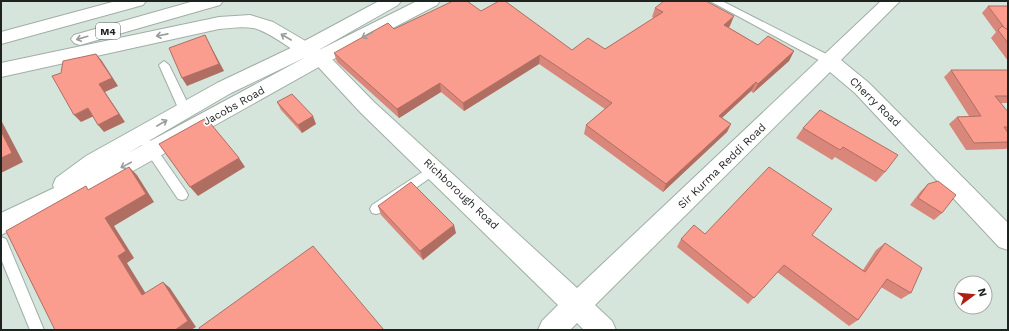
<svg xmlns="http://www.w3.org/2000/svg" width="1009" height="331" font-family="'Work Sans',sans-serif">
  <rect width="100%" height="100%" fill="#d6e5dc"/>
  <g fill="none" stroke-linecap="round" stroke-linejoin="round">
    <defs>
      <g id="lane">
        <polygon points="710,1 722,1 834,58 835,61 834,64 826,64"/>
        <polygon points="164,61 169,65 191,110 189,113 185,114 179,110 159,65"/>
        <polygon points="147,139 151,141 186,191 188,195 186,199 182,200 178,199 143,147 141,144 143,141"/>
        <polygon points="433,165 437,167 439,170 437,173 380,213 376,214 372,213 370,209 372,205"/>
        <polygon points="1,237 6,239 44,330 30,330 1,259"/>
      </g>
      <polygon id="street" points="881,1 900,1 841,60 869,83 1008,223 1008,250 999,247 855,93 830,72 595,305 612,321 616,330 584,330 577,323 570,330 538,330 542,321 558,305 360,112 310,58 312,53 319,51 326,53 374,102 577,288"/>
      <path id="secondary" d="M 379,1 L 401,1 L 398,5 L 315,52 L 417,1 L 440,1 L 437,5 L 326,63 L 115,181 L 44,213 L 1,235 L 1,213 L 54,188 L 53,185 L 56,178 L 86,156 L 217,83 L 297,45 ZM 306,57 L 128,153 L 231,93 Z"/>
      <g id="highway">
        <polygon points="116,1 146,1 143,5 1,44 1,32"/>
        <polygon points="194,1 223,1 220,5 80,45 74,43 71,39 74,35"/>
        <path d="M 250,15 L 273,22 L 326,53 L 328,58 L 326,63 L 319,65 L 312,63 C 299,54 267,30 253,28 C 242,26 230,28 219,29 L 1,77 L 1,63 L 219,17 Z"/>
      </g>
    </defs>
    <use href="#lane" stroke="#a0aea6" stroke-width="2"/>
    <use href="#street" stroke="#a0aea6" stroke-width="2"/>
    <use href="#secondary" stroke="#a0aea6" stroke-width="2"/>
    <use href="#highway" stroke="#a0aea6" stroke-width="2"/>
    <use href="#lane" fill="#fff" fill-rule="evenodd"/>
    <use href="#street" fill="#fff" fill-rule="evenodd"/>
    <use href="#secondary" fill="#fff" fill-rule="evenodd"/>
    <use href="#highway" fill="#fff" fill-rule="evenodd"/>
  </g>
  <g fill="#d8877a">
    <polygon points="988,6 1008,6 1008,61 991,38 996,32 982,13"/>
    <polygon points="655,8 730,26 728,27 758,45 794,51 789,61 753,93 751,91 722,118 731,124 727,132 663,192 584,134 586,125 605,109 539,64 464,111 441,92 399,118 337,62 334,53 394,29 481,11 572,50 605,49 654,18 652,17"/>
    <polygon points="951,70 1008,70 1008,103 1001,103 1008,127 1008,147 1006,149 966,150 949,124 957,117 969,116 944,77"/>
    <polygon points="277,102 316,124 302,133 281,110"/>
    <polygon points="820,110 885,172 876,182 835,157 832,160 796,138 803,128"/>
    <polygon points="928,184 942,213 934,220 910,205 921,191"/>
    <polygon points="378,206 456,233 423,260 381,215"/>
    <polygon points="705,234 812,235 863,270 876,250 885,243 911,293 901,299 881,287 858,320 849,326 777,272 748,304 677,247 681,239"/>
  </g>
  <g fill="#b06e63">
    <polygon points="734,16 730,26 720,34 724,25"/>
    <polygon points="205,35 224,71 187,86 182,78"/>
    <polygon points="794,51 789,61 753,93 758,84"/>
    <polygon points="96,54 102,61 118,86 105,92 125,122 104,132 98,125"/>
    <polygon points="540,55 539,64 464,111 463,103"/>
    <polygon points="756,82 751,91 714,125 719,116"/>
    <polygon points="440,83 441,92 399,118 397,109"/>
    <polygon points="88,108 94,116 81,122 74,115"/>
    <polygon points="313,116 316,124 302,133 298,125"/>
    <polygon points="1,120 23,162 1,173"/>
    <polygon points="731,124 727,132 663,192 666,184"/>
    <polygon points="239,158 245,167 198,196 190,187"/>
    <polygon points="129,167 137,175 154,202 114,226 134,258 127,263 151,302 142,295 118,256 105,218"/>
    <polygon points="454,225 456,233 423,260 420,251"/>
    <polygon points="163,282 170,288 196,327 191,330 175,330"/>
  </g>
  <g fill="#fb9d8e" stroke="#b06e63">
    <polygon points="453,1 467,1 481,11 499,1 505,1 572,50 588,38 605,49 663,12 655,8 664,1 706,1 734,16 724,25 758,45 768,36 794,51 758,84 756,82 719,116 731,124 666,184 586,125 612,103 540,55 463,103 440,83 397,109 334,53 388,23 394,29"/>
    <polygon points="988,6 1008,6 1008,29 1006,29 1003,26"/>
    <polygon points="1002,26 1008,30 1008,43 998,30"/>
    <polygon points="205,35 219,64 182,78 169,48"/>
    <polygon points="96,54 112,78 99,84 119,114 98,125 88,108 74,115 52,76 61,73 63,61"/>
    <polygon points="951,70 1008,70 1008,96 995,96 1008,112 1008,127 1004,127 1008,133 1008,142 974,143 957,117 981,116"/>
    <polygon points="292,94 313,116 298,125 277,102"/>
    <polygon points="820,110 898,155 885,172 843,147 840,150 803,128"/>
    <polygon points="206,118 239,158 190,187 159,144"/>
    <polygon points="1,131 12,153 1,158"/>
    <polygon points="129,167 146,194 105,218 126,251 118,256 142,295 163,282 188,321 175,330 55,330 6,231 86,186 88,190"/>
    <polygon points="769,167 832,209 812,235 865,272 885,243 922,268 911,293 887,279 858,320 784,265 754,298 681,239 694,225 705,234"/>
    <polygon points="938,181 956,195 942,213 918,198 928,184"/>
    <polygon points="411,182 454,225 420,251 378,206"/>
    <polygon points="313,246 384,330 200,330 199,328"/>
  </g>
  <defs><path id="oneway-shaft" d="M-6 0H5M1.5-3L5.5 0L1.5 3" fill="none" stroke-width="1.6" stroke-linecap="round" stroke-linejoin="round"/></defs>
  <g stroke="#999c9a">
    <use href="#oneway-shaft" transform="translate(162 35) rotate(169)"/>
    <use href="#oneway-shaft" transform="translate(367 35) rotate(153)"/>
    <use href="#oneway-shaft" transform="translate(286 37) rotate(-150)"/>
    <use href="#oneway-shaft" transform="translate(82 38) rotate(164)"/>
    <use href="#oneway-shaft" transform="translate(162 123) rotate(-30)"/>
    <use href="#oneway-shaft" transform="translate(126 165) rotate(152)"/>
  </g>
  <g text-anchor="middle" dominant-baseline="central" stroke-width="3.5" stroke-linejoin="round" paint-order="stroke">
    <rect fill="#fff" stroke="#616562" stroke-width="1" x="96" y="23" width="24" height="16" rx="3"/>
    <g font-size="10" font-weight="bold" fill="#1d231f">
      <text x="108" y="31">M4</text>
    </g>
    <g font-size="11" fill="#1d231f" stroke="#fff">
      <text transform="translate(875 102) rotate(44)">Cherry Road</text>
      <text transform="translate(234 106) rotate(-29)">Jacobs Road</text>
      <text transform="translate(722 166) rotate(-44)">Sir Kurma Reddi Road</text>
      <text transform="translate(461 194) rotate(43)">Richborough Road</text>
    </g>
  </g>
  <rect width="1009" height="331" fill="none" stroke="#1d231f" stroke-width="4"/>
  <g transform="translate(973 295) rotate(74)"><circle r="19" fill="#ffffff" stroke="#a5a7a5"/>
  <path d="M0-3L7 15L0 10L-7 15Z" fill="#af2013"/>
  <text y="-6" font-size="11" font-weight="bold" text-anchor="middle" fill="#1d231f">N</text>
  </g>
</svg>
